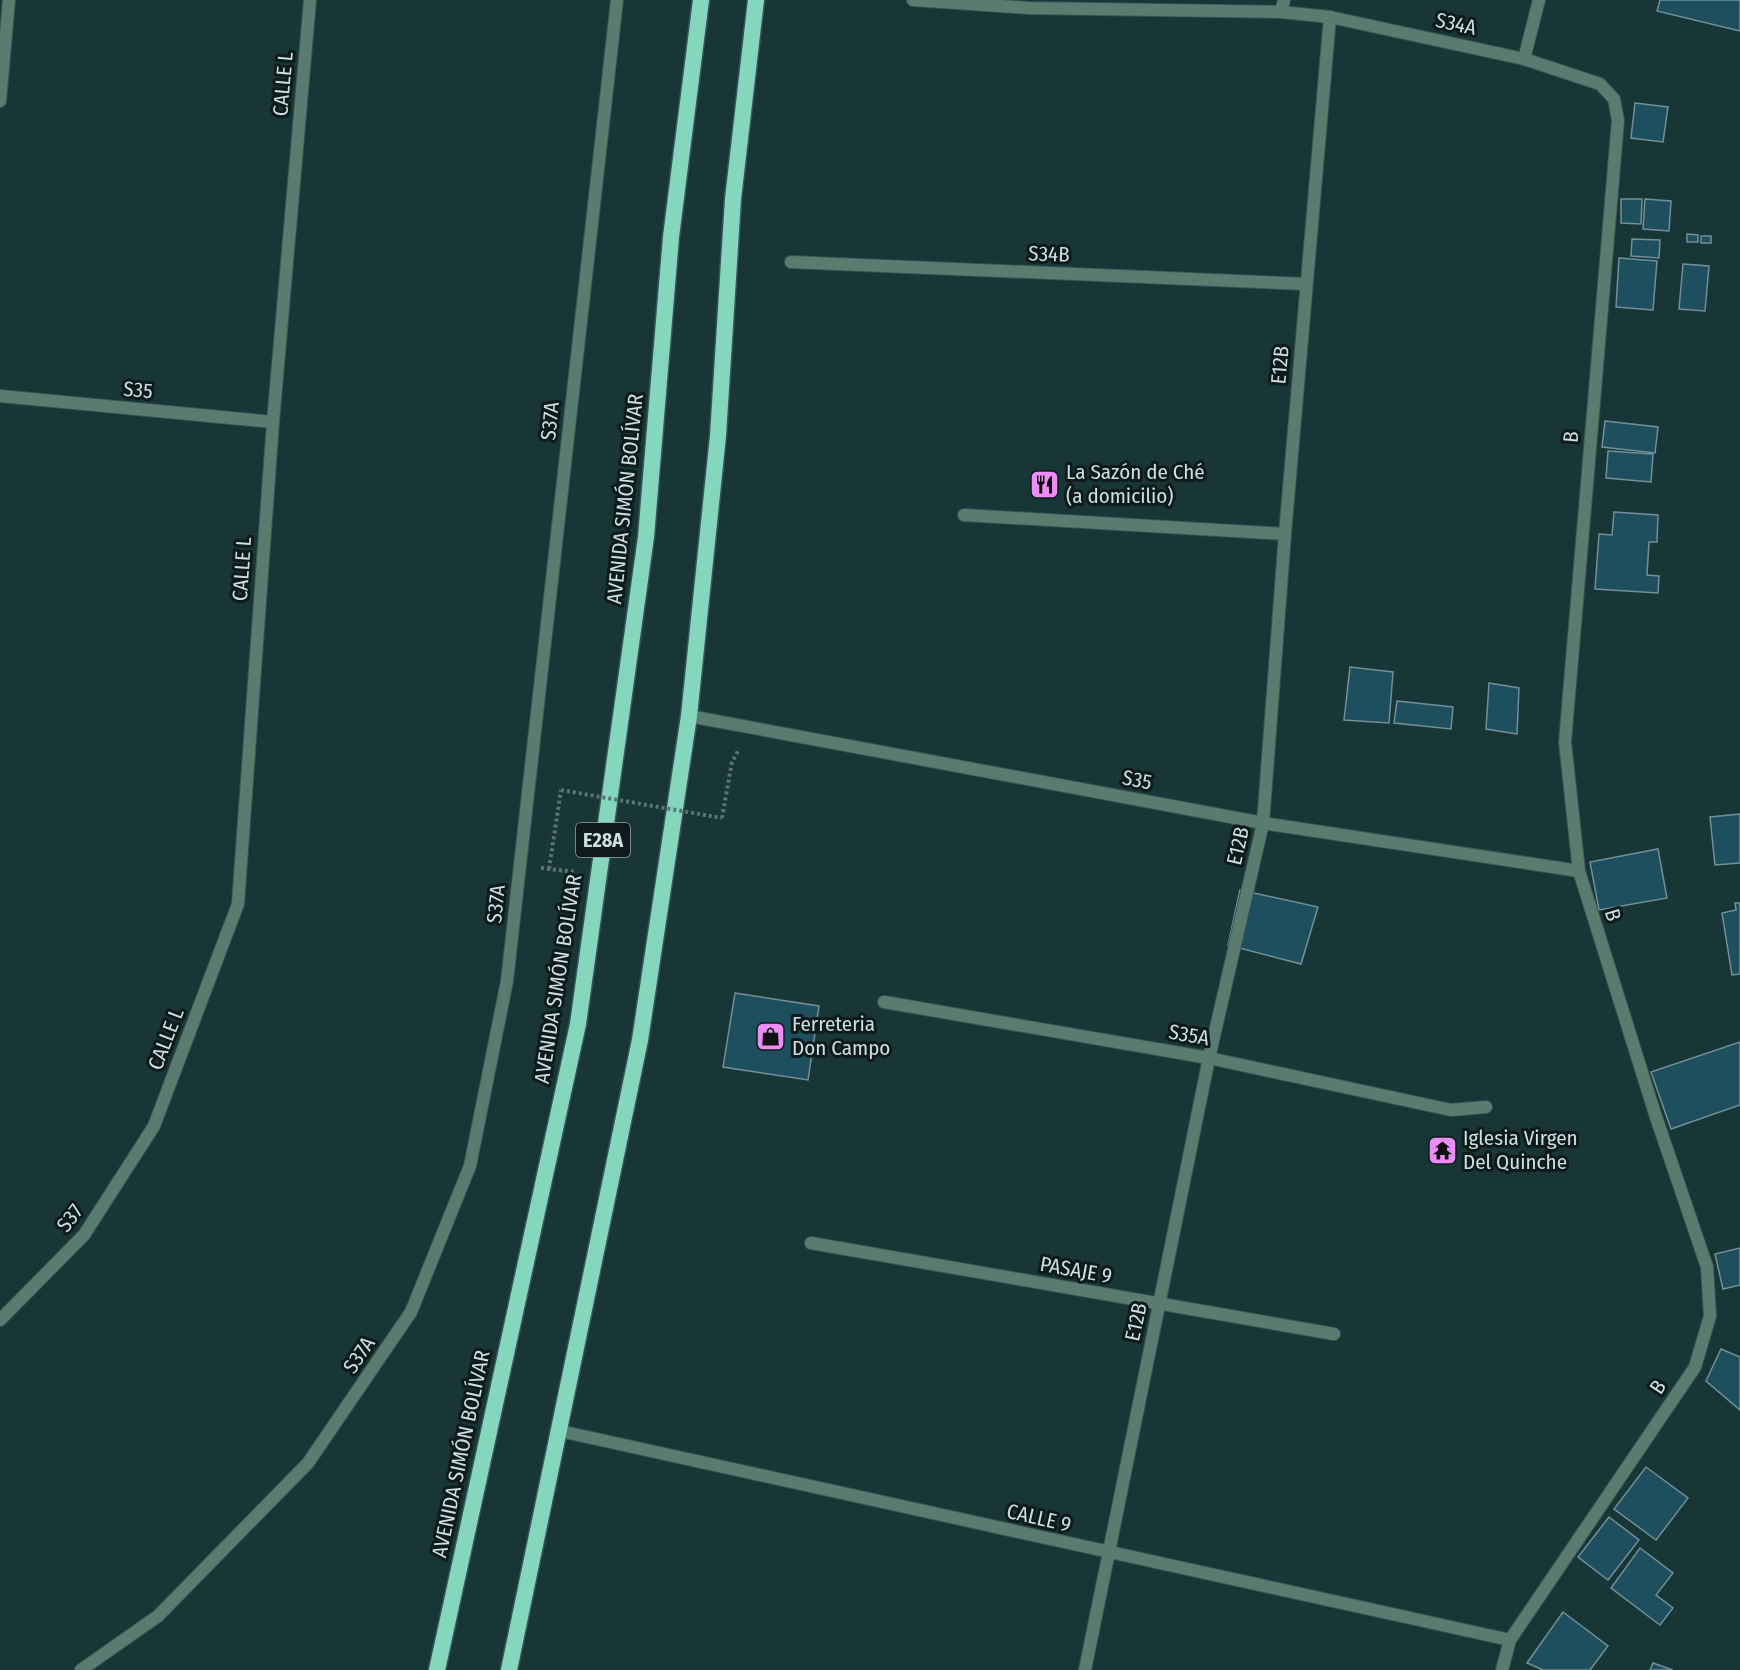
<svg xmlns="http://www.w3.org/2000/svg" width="1740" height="1670" font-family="'Fira Sans Condensed',sans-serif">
  <rect width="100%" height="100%" fill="#193637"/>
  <g fill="#1d4f5e" stroke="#738f99" stroke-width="1.5">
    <polygon points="1660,0 1740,0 1740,31 1657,11"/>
    <polygon points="1635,103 1668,107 1663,142 1631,138"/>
    <polygon points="1621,199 1642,199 1641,224 1621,223"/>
    <polygon points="1645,199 1671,201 1669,231 1643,229"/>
    <polygon points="1687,234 1698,235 1698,242 1687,242"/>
    <rect x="1701" y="236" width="10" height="7"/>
    <polygon points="1632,239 1660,240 1659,258 1631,256"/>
    <polygon points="1619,258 1657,261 1653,310 1616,307"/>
    <polygon points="1683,264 1709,266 1705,311 1679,309"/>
    <polygon points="1605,421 1658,427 1655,453 1602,447"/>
    <polygon points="1608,451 1653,454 1651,482 1606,478"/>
    <polygon points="1614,512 1658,515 1657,542 1649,542 1647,575 1659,576 1658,593 1595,589 1599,534 1612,535"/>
    <polygon points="1350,667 1393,672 1389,723 1344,720"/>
    <polygon points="1489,683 1519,688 1517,734 1486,729"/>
    <polygon points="1397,701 1453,707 1451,729 1394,723"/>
    <polygon points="1740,814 1740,863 1715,865 1710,817"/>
    <polygon points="1658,849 1667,898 1599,910 1590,862"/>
    <polygon points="1240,890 1318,907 1301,964 1228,945"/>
    <polygon points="1735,903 1740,903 1740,974 1732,975 1722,913 1736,910"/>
    <polygon points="735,993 819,1006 808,1080 723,1067"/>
    <polygon points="1740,1042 1740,1105 1671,1129 1651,1072"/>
    <polygon points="1740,1248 1740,1285 1723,1289 1715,1254"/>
    <polygon points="1721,1349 1740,1357 1740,1410 1706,1381"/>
    <polygon points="1646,1467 1688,1498 1656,1540 1614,1509"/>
    <polygon points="1609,1517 1639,1540 1608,1580 1578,1557"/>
    <polygon points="1640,1548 1673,1573 1656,1595 1673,1608 1660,1625 1611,1588"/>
    <polygon points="1563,1612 1608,1646 1590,1670 1543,1670 1527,1663"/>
    <polygon points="1653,1663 1673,1670 1650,1670"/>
  </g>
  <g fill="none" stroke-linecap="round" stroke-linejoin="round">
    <defs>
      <g id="minor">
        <polyline points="913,0 1029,8 1281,12 1330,17 1524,59 1600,84 1614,99 1618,120 1565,742 1579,871 1655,1114 1707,1267 1710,1316 1695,1367 1510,1640 1502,1670"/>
        <polyline points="1281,12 1284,0"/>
        <polyline points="1524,59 1539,0"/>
        <polyline points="0,101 9,0"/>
        <polyline points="791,262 1306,284"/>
        <polyline points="0,396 273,422"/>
        <polyline points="964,515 1285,534"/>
        <polyline points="689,716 1263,823 1579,871"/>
        <polyline points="884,1002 1209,1058 1451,1110 1486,1107"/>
        <polyline points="811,1243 1334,1334"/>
        <polyline points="0,1320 84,1235 154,1126 238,904 273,422 310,0"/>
        <polyline points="560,1431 1510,1640"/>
        <polyline points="81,1670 158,1616 308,1463 411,1312 470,1166 507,981 617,0"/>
        <polyline points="1085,1670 1209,1058 1263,823 1285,534 1330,17"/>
      </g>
      <g id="trunk">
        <polyline points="437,1670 578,1024 646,537 671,237 701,0"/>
        <polyline points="509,1670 640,1040 689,716 718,436 733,199 756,0"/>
      </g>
    </defs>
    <use href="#minor" stroke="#3a5455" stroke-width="14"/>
    <use href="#trunk" stroke="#3a5455" stroke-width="19"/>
    <g stroke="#5a7373" stroke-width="4" stroke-dasharray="3 3" stroke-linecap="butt">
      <polyline points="722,818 732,762 739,749"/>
      <polyline points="541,868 575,872"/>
      <polyline points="549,869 561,790"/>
    </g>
    <use href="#minor" stroke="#5a7c70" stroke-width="12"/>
    <use href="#trunk" stroke="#84d6bc" stroke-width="16"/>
    <polyline stroke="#5a7373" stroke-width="4" stroke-dasharray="3 3" stroke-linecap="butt" points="561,790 722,818"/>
  </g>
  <defs>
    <symbol id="restaurant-square" viewBox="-11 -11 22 22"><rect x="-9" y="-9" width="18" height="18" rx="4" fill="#ed8cf9" stroke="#0f1b1b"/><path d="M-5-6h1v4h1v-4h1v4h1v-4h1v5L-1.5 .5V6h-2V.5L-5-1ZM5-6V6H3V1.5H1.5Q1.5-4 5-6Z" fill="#111"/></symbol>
    <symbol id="shop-square" viewBox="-11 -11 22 22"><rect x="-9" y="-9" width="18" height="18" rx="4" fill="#ed8cf9" stroke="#0f1b1b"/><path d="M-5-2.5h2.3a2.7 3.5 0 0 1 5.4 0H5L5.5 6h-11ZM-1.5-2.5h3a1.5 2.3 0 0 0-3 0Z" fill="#111"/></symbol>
    <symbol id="temple-square" viewBox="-11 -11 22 22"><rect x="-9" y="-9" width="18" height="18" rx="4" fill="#ed8cf9" stroke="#0f1b1b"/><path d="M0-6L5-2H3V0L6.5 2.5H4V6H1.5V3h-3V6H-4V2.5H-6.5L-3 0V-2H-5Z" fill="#111"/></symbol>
  </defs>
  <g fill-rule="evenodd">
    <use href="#restaurant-square" x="1028" y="468" width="33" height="33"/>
    <use href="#shop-square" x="754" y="1020" width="33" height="33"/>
    <use href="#temple-square" x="1426" y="1134" width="33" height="33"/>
  </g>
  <g text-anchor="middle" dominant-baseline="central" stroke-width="6" stroke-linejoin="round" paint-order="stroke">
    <rect fill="#0f1b1b" stroke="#95a4a4" stroke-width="1.5" x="576" y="823" width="54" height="34" rx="4.5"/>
    <g font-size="20" font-weight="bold" fill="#cedfdf">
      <text x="603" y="840">E28A</text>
    </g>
    <g font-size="21" fill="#cedfdf" stroke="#0f1b1b">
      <text transform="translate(1456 24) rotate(12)">S34A</text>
      <text transform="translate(283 84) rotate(-85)">CALLE L</text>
      <text transform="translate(1049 254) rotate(2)">S34B</text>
      <text transform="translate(1280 365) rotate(-85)">E12B</text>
      <text transform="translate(138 390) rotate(5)">S35</text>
      <text transform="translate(550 421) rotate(-84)">S37A</text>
      <text transform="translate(1571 437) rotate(-85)">B</text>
      <text transform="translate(625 499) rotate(-84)">AVENIDA SIMÓN BOLÍVAR</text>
      <text transform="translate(242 569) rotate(-86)">CALLE L</text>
      <text transform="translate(1137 780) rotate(11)">S35</text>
      <text transform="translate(1238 846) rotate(-77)">E12B</text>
      <text transform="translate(496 904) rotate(-84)">S37A</text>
      <text transform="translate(1613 915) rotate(73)">B</text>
      <text transform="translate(558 979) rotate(-81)">AVENIDA SIMÓN BOLÍVAR</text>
      <text transform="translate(1189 1035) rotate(10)">S35A</text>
      <text transform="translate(166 1039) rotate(-69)">CALLE L</text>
      <text transform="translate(70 1218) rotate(-53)">S37</text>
      <text transform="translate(1076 1270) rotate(10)">PASAJE 9</text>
      <text transform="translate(1136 1322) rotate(-78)">E12B</text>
      <text transform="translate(359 1355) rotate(-56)">S37A</text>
      <text transform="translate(1658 1387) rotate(-56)">B</text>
      <text transform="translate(461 1454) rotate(-78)">AVENIDA SIMÓN BOLÍVAR</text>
      <text transform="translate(1039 1518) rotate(13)">CALLE 9</text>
    </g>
    <g font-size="21" fill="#cedfdf" stroke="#0f1b1b" text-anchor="start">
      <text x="1066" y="472">La Sazón de Ché<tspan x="1066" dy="24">(a domicilio)</tspan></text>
      <text x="792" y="1024">Ferreteria<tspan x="792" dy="24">Don Campo</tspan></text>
      <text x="1463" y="1138">Iglesia Virgen<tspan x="1463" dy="24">Del Quinche</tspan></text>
    </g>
  </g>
</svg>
